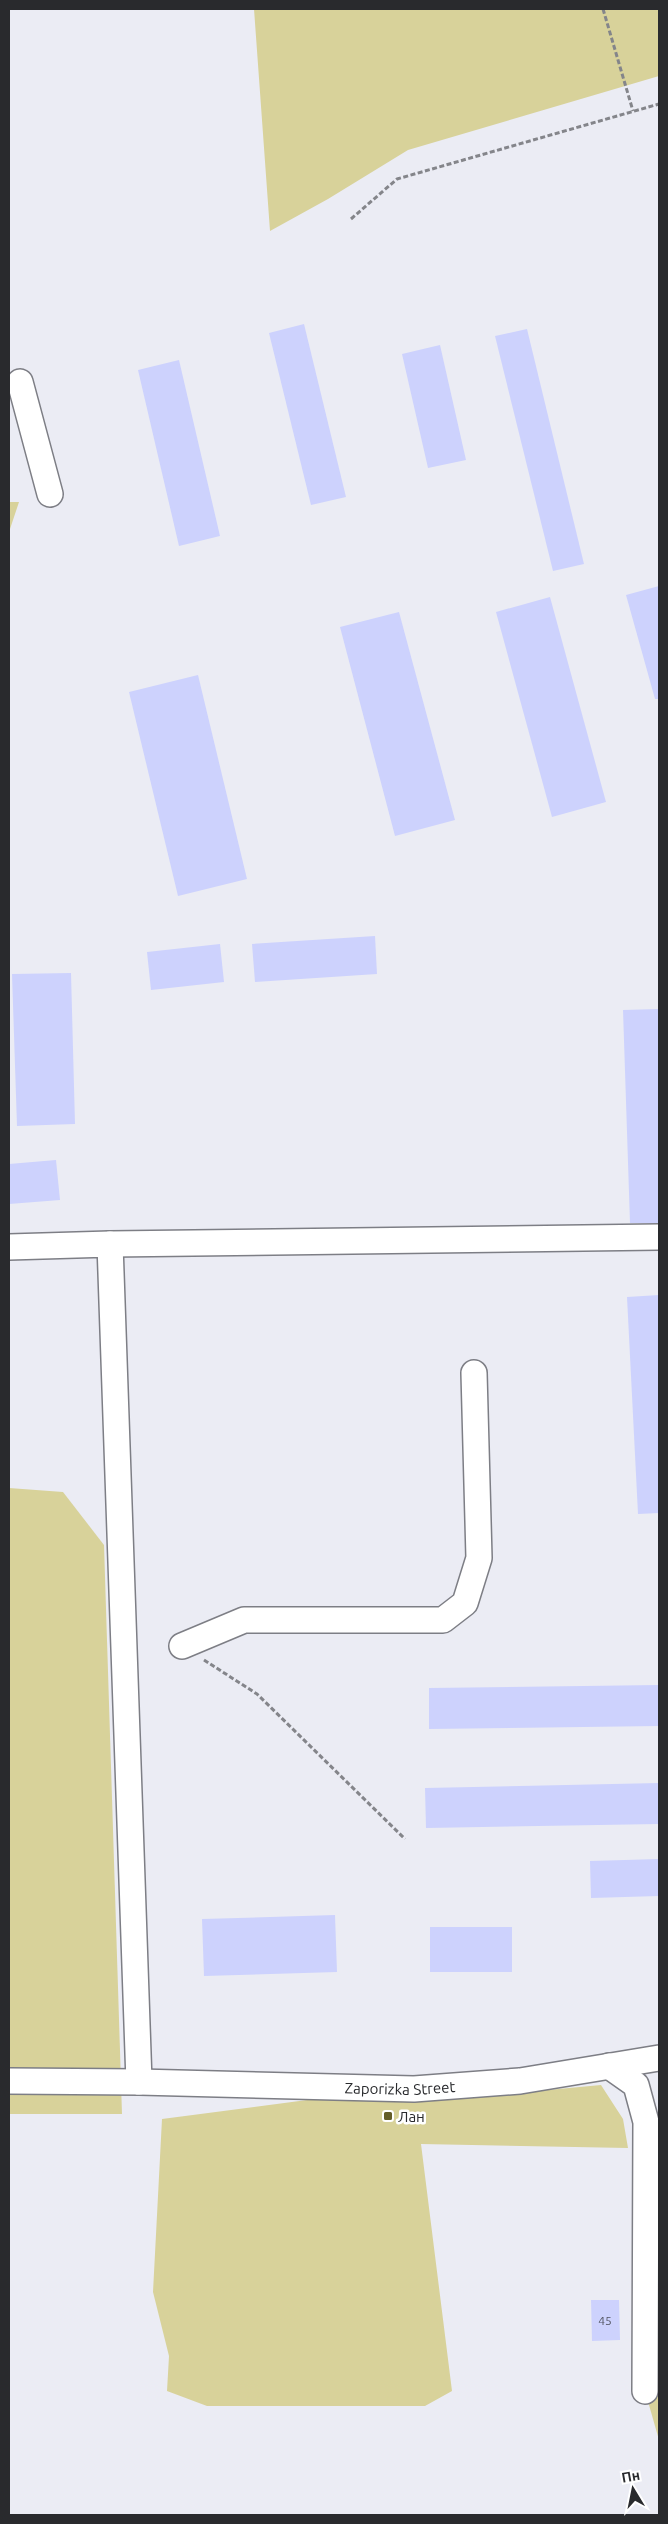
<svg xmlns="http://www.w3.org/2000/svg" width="668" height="2524" font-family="Ubuntu,sans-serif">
  <rect width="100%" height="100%" fill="#ebecf4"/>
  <g fill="#d8d29a">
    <polygon points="254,9 659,9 659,76 408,150 328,199 270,231"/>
    <polygon points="9,502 19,502 9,532"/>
    <polygon points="9,1488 63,1492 104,1545 122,2114 9,2114"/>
    <polygon points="601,2085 623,2119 628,2148 421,2144 452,2391 425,2406 207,2406 167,2391 169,2356 153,2292 162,2119 307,2100 472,2097"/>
    <polygon points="645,2391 659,2392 659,2440"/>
  </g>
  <g fill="#cdd2fd">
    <polygon points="304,324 346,497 311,505 269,333"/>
    <polygon points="527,329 584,564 553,571 495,336"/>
    <polygon points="440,345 466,460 428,468 402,354"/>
    <polygon points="179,360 220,536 179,546 138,370"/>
    <polygon points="659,586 659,699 655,699 626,595"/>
    <polygon points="550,597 606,802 552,817 496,612"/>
    <polygon points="399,612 455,820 395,836 340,627"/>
    <polygon points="198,675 247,879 178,896 129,692"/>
    <polygon points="375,936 377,974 255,982 252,944"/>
    <polygon points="220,944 224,982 151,990 147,952"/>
    <polygon points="71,973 75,1124 17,1126 12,974"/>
    <polygon points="659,1009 659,1223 630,1223 623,1010"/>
    <polygon points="56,1160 60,1200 9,1204 9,1164"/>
    <polygon points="659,1295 659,1513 638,1514 627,1297"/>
    <polygon points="659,1685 659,1726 429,1729 429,1688"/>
    <polygon points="659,1783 659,1824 426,1828 425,1788"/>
    <polygon points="659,1859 659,1896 591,1898 590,1861"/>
    <polygon points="335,1915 337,1972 204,1976 202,1919"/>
    <rect x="430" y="1927" width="82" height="45"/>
    <polygon points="591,2300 619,2300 620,2340 592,2341"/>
  </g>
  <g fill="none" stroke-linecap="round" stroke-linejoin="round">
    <defs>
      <g id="minor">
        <polyline points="20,382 50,494"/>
        <polyline points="110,1244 659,1237"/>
        <polyline points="9,1247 110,1244 139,2082"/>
        <polyline points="182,1646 244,1620 443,1620 465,1603 479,1558 474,1373"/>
        <polyline points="609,2066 636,2085 646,2122 645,2391"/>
        <path id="s1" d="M 9,2081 L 139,2082 L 414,2089 L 520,2081 L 659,2058"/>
      </g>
    </defs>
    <use href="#minor" stroke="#7d7e85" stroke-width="28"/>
    <g stroke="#84858a" stroke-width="3" stroke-dasharray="5 2.5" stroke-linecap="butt">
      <polyline points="603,9 633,111"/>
      <polyline points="351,219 397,179 659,104"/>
      <polyline points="204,1660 257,1694 405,1839"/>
    </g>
    <use href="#minor" stroke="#fff" stroke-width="25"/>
  </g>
  <rect fill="#635d29" stroke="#fff" stroke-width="2" x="383" y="2111" width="10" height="10" rx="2.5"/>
  <g text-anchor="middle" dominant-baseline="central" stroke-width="5" stroke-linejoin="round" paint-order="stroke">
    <g font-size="12" fill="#525461">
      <text x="605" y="2320">45</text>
    </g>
    <g font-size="15" fill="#292a2d" stroke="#fff">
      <text stroke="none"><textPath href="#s1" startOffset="391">Zaporizka Street</textPath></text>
    </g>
    <g font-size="15" fill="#292a2d" stroke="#fff" text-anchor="start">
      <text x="398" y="2116">Лан</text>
    </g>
  </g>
  <rect width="668" height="2524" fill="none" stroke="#292a2d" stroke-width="20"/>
  <g transform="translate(633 2489) rotate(350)" stroke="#ffffff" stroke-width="4" paint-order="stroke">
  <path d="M0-4L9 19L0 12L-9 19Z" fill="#292a2d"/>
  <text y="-8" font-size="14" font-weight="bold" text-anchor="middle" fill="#292a2d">Пн</text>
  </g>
</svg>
